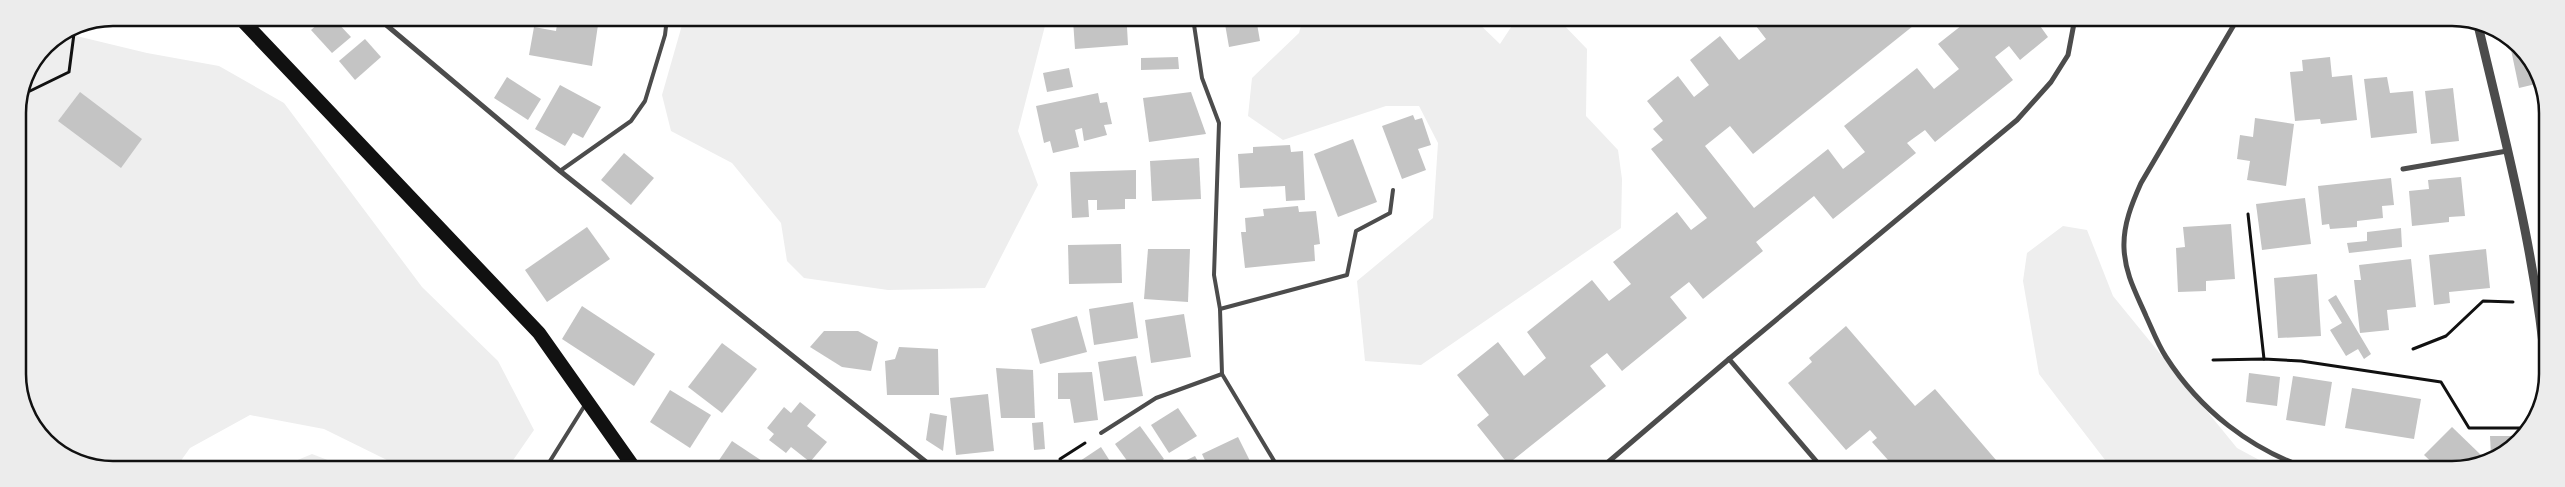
<svg xmlns="http://www.w3.org/2000/svg" width="2565" height="487" font-family="'PT Sans Narrow',sans-serif">
  <rect width="100%" height="100%" fill="#fff"/>
  <g fill="#eee">
    <polygon points="684,18 1047,18 1018,131 1038,185 985,288 888,290 804,278 787,261 781,223 732,163 671,131 662,95"/>
    <polygon points="1303,18 1473,18 1500,44 1517,18 1559,20 1587,49 1586,116 1618,150 1622,179 1621,228 1421,365 1365,361 1357,281 1433,218 1438,143 1419,106 1386,106 1283,140 1248,116 1252,78 1299,33"/>
    <path d="M 64,33 L 147,53 L 219,66 L 284,103 L 422,287 L 498,361 L 534,430 L 507,469 L 418,469 L 391,462 L 324,429 L 250,415 L 190,448 L 175,469 L 100,469 L 50,446 L 19,393 L 18,113 C 25,74 30,56 64,33 Z"/>
    <polygon points="2063,226 2087,230 2113,296 2237,448 2276,469 2112,469 2039,374 2023,281 2027,253"/>
    <polygon points="312,454 351,469 276,469"/>
  </g>
  <g fill="#c4c4c4">
    <polygon points="325,18 333,18 351,37 332,53 311,30"/>
    <polygon points="558,18 579,21 580,18 599,18 592,66 529,55 534,27 556,31"/>
    <polygon points="1079,18 1132,18 1133,27 1127,27 1128,45 1075,49 1073,20 1079,20"/>
    <polygon points="1213,18 1256,18 1260,41 1229,47 1225,24 1214,27"/>
    <polygon points="1766,18 1923,18 1753,154 1730,126 1705,146 1754,208 1828,149 1843,169 1865,152 1844,126 1917,68 1934,89 1959,69 1938,44 1971,18 2043,18 2038,23 2048,37 2020,60 2009,46 1995,57 2013,80 1935,142 1925,130 1907,143 1916,153 1833,219 1814,196 1756,242 1763,251 1703,299 1689,282 1670,297 1687,318 1622,371 1607,353 1590,366 1606,386 1508,464 1477,425 1489,415 1457,375 1498,342 1524,376 1546,358 1527,332 1592,280 1609,301 1631,284 1613,262 1677,212 1691,230 1707,218 1651,149 1663,140 1653,129 1663,121 1647,101 1678,76 1694,97 1709,85 1690,60 1720,36 1739,60 1766,39 1756,26"/>
    <polygon points="365,39 381,57 355,80 339,61"/>
    <polygon points="2509,40 2519,45 2540,83 2519,88"/>
    <polygon points="1178,57 1179,69 1141,70 1141,58"/>
    <polygon points="2330,57 2332,77 2352,75 2357,120 2321,124 2320,119 2295,121 2290,72 2303,71 2302,60"/>
    <polygon points="1069,68 1073,87 1047,92 1043,73"/>
    <polygon points="507,77 541,99 528,120 494,98"/>
    <polygon points="2387,77 2390,93 2413,91 2417,133 2371,138 2364,79"/>
    <polygon points="560,85 601,107 583,138 573,133 565,146 535,129"/>
    <polygon points="2453,88 2459,141 2431,144 2425,91"/>
    <polygon points="80,92 142,139 121,168 58,121"/>
    <polygon points="1191,92 1206,134 1149,142 1143,98"/>
    <polygon points="1098,93 1100,103 1107,102 1112,124 1104,125 1107,135 1084,141 1082,128 1075,130 1079,147 1053,153 1050,141 1044,143 1036,106"/>
    <polygon points="1413,115 1415,120 1422,118 1431,145 1418,149 1426,170 1402,179 1382,126"/>
    <polygon points="2255,118 2294,124 2286,186 2247,180 2250,161 2237,159 2240,135 2253,137"/>
    <polygon points="1353,139 1377,202 1338,217 1314,154"/>
    <polygon points="1290,145 1291,152 1303,151 1305,200 1286,201 1285,186 1240,188 1238,154 1253,153 1253,147"/>
    <polygon points="624,153 654,178 631,205 601,180"/>
    <polygon points="1199,158 1201,199 1152,201 1150,161"/>
    <polygon points="1136,170 1136,199 1125,199 1125,209 1097,210 1097,200 1088,200 1089,217 1072,218 1070,172"/>
    <polygon points="2461,177 2465,216 2449,217 2449,222 2412,226 2409,191 2429,189 2428,180"/>
    <polygon points="2391,178 2394,205 2382,206 2383,218 2357,221 2357,227 2330,229 2329,224 2322,225 2318,186"/>
    <polygon points="2305,198 2311,244 2262,250 2256,204"/>
    <polygon points="1298,206 1299,212 1316,211 1320,244 1314,245 1315,261 1245,268 1241,232 1246,232 1245,218 1264,216 1263,209"/>
    <polygon points="2231,224 2235,279 2206,281 2206,291 2178,292 2176,248 2185,247 2183,227"/>
    <polygon points="587,227 610,259 547,302 525,270"/>
    <polygon points="2401,228 2402,247 2349,253 2347,243 2367,241 2367,232"/>
    <polygon points="1121,244 1122,283 1069,284 1068,245"/>
    <polygon points="1148,249 1190,249 1188,302 1144,299"/>
    <polygon points="2486,249 2490,288 2449,292 2450,303 2434,305 2429,255"/>
    <polygon points="2411,259 2416,307 2387,310 2389,330 2360,333 2354,280 2361,280 2359,265"/>
    <polygon points="2317,274 2321,336 2278,338 2274,278"/>
    <polygon points="2336,295 2371,354 2364,359 2358,349 2346,356 2330,330 2342,323 2328,300"/>
    <polygon points="1133,302 1138,338 1094,345 1089,309"/>
    <polygon points="582,306 655,354 634,386 562,339"/>
    <polygon points="1184,314 1191,357 1151,363 1145,320"/>
    <polygon points="1077,316 1087,352 1040,364 1031,329"/>
    <polygon points="1846,326 1915,406 1935,389 2002,467 2000,469 1896,469 1872,442 1877,438 1870,430 1846,450 1788,383 1812,362 1809,358"/>
    <polygon points="824,331 858,331 878,342 871,371 842,367 810,347"/>
    <polygon points="722,343 757,369 722,413 688,387"/>
    <polygon points="899,347 938,349 939,395 887,395 885,361 895,359"/>
    <polygon points="1136,356 1143,396 1104,401 1098,362"/>
    <polygon points="996,368 1033,370 1035,418 1001,418"/>
    <polygon points="1092,372 1098,420 1074,423 1070,399 1058,399 1058,373"/>
    <polygon points="2249,373 2280,377 2277,406 2246,402"/>
    <polygon points="2293,376 2332,382 2325,426 2286,420"/>
    <polygon points="2352,388 2421,399 2414,439 2345,428"/>
    <polygon points="670,390 711,415 690,448 650,422"/>
    <polygon points="988,394 994,451 956,455 950,398"/>
    <polygon points="800,402 816,415 807,426 827,442 810,462 791,447 786,453 769,440 774,434 767,428 784,407 791,413"/>
    <polygon points="1178,408 1197,436 1169,453 1151,425"/>
    <polygon points="930,413 947,416 943,451 926,440"/>
    <polygon points="1043,422 1045,449 1034,450 1032,423"/>
    <polygon points="1140,426 1164,459 1150,469 1133,469 1115,444"/>
    <polygon points="2452,427 2481,455 2473,463 2458,469 2439,469 2424,455"/>
    <polygon points="2490,436 2519,436 2519,439 2515,446 2491,456"/>
    <polygon points="1238,437 1254,469 1209,469 1202,454"/>
    <polygon points="732,441 765,463 761,469 713,469"/>
    <polygon points="1101,447 1115,469 1073,469 1071,467"/>
    <polygon points="1195,456 1202,469 1168,469"/>
    <polygon points="1643,460 1650,469 1631,469"/>
    <polygon points="1035,461 1035,469 984,469 984,463"/>
  </g>
  <g fill="none" stroke-linecap="round" stroke-linejoin="round">
    <g stroke="#111" stroke-width="3">
      <polyline points="30,91 69,72 75,26"/>
      <polyline points="2248,214 2264,359"/>
      <polyline points="2413,349 2446,336 2483,301 2513,302"/>
      <polyline points="2213,360 2264,359 2301,361 2441,382 2469,428 2525,428"/>
      <polyline points="1063,469 1060,459 1085,443"/>
    </g>
    <g stroke="#4c4c4c" stroke-width="4">
      <polyline points="1193,18 1202,78 1219,123 1214,275 1220,309 1222,374 1279,469"/>
      <polyline points="560,171 631,121 645,101 665,35 667,18"/>
      <polyline points="1220,309 1347,275 1356,231 1390,213 1393,190"/>
      <polyline points="1101,433 1156,398 1222,374"/>
      <polyline points="545,469 585,405"/>
    </g>
    <g stroke="#4c4c4c" stroke-width="5">
      <polyline points="378,18 560,171 935,469"/>
      <path d="M 2238,18 L 2141,183 C 2132,203 2123,225 2124,248 C 2125,274 2136,293 2146,316 C 2152,329 2158,345 2166,357 C 2200,410 2250,449 2309,469"/>
      <polyline points="2403,169 2507,151"/>
      <polyline points="1729,359 2017,120 2051,82 2068,55 2075,18"/>
      <polyline points="1600,469 1729,359 1823,469"/>
    </g>
    <path stroke="#4c4c4c" stroke-width="9" d="M 2478,25 C 2506,144 2538,263 2547,385"/>
    <polyline stroke="#111" stroke-width="14" points="240,18 539,333 635,469"/>
  </g>
  <path d="M0 0H2565V487H0ZM113 26H2452A87 87 0 0 1 2539 113V374A87 87 0 0 1 2452 461H113A87 87 0 0 1 26 374V113A87 87 0 0 1 113 26Z" fill="#ececec" fill-rule="evenodd"/>
  <path fill="none" stroke="#111" stroke-width="2.5" d="M113 26H2452A87 87 0 0 1 2539 113V374A87 87 0 0 1 2452 461H113A87 87 0 0 1 26 374V113A87 87 0 0 1 113 26Z"/>
</svg>
